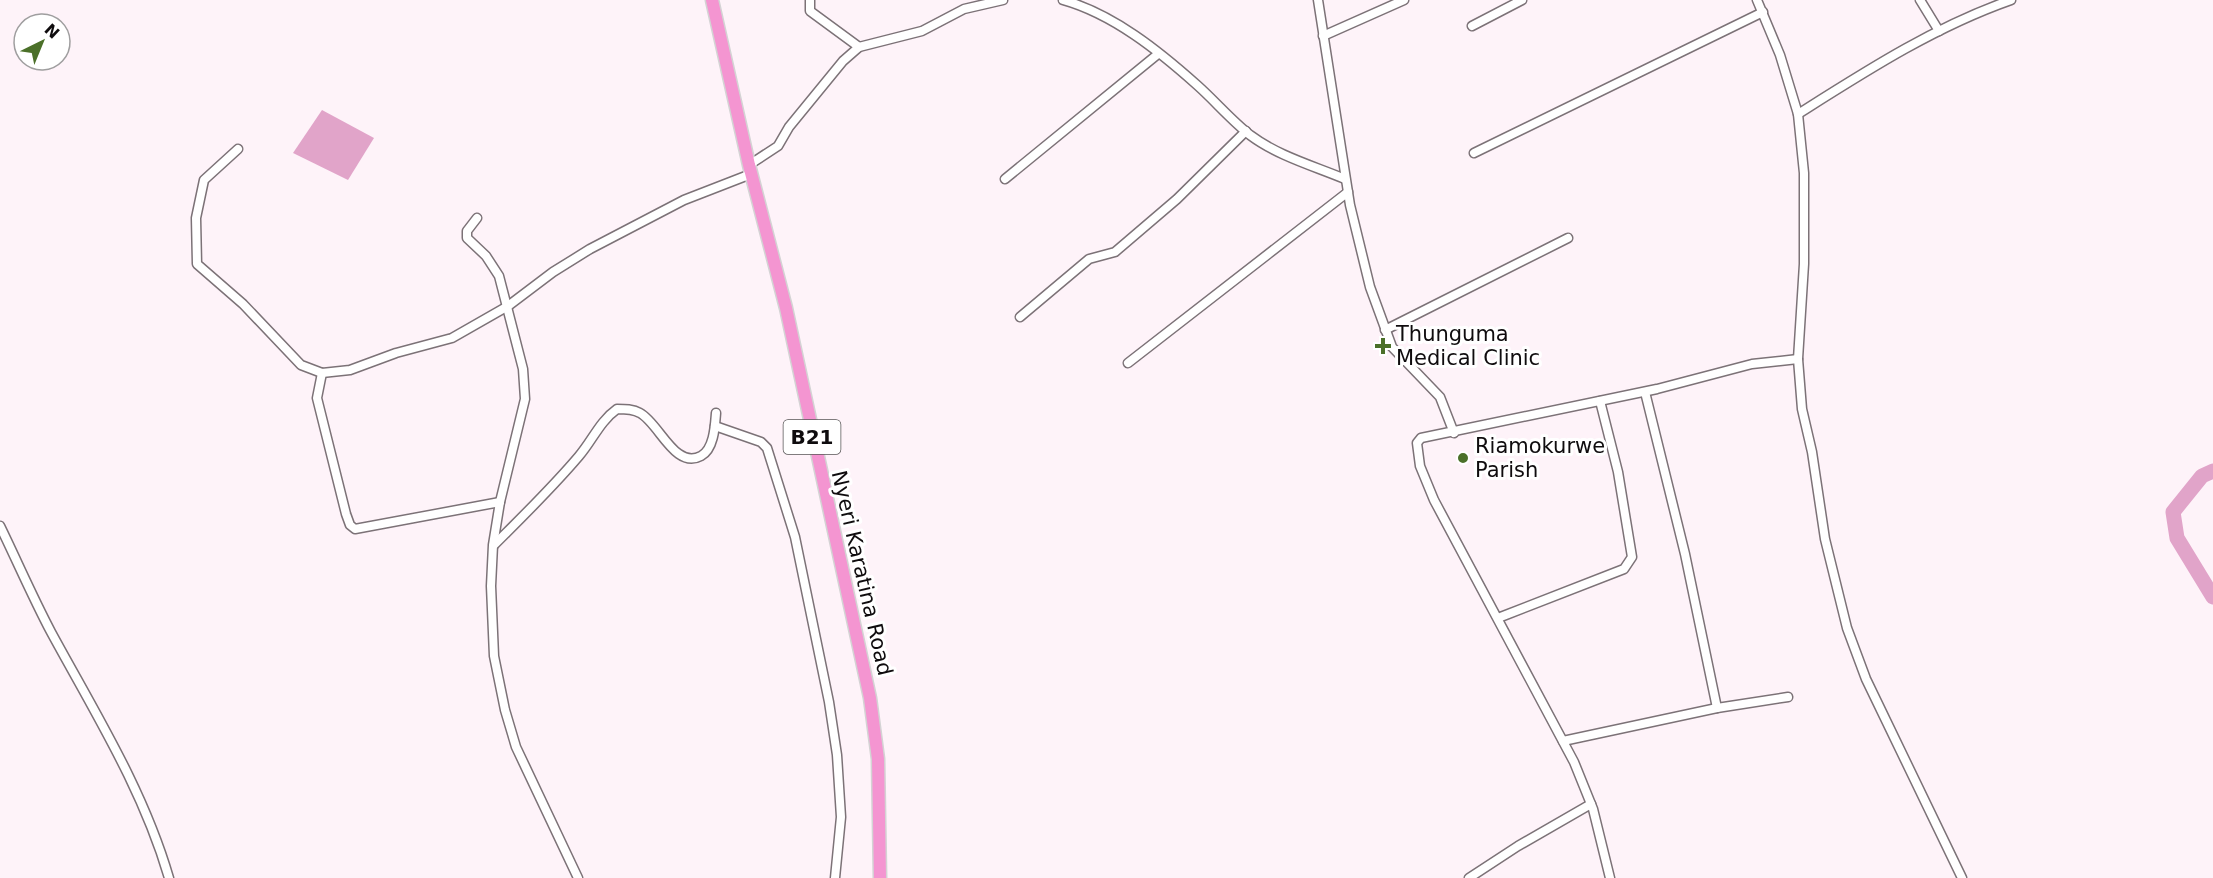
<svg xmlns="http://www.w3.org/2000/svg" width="2213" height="878" font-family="'DejaVu Sans',sans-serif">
  <rect width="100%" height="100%" fill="#fef3f9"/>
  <polygon fill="#e1a4c9" points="322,110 374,138 348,180 293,153"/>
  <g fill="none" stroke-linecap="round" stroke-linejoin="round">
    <polyline stroke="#e1a4c9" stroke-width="15" points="2213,471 2202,476 2173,512 2177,538 2213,597"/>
    <defs>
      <g id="minor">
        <polyline points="810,0 810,11 859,47"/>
        <path d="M 1063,0 C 1113,14 1159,51 1197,85 C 1215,101 1231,120 1250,135 C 1278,156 1314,166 1345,179"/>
        <polyline points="1318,0 1350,205 1370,287 1392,347 1440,397 1454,433"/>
        <polyline points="1757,0 1780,55 1798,114 1804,173 1804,264 1798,359 1802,409 1812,452 1825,539 1847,628 1866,679 1962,878"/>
        <polyline points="1920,0 1939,31"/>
        <polyline points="1472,26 1522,0"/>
        <polyline points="1323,36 1404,0"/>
        <path d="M 1798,114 C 1866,71 1934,27 2011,0"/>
        <polyline points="238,149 204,180 196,218 197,264 243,304 301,365 322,373 350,370 396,353 452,338 508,306 553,272 590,249 684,200 751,174"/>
        <polyline points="1474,153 1763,12"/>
        <polyline points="749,165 778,146 789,127 843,61 859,47 922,31 964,9 1003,0"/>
        <polyline points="1005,179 1158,54"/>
        <polyline points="477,218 467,231 467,238 486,256 499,276 523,369 525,399 500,502 493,545 491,586 494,656 505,710 516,747 578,878"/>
        <polyline points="1020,317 1089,259 1115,252 1177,199 1246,131"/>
        <polyline points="1385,330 1568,238"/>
        <polyline points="1128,363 1348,192"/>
        <polyline points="322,373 317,398 346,514 350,525 355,529 500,502"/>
        <polyline points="1645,392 1685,554 1717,708"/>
        <polyline points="715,426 761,442 767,448 795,537 829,702 837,755 841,817 835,878"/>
        <path d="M 0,526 C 17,561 33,598 51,632 C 95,713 143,789 169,878"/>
        <path d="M 494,545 C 523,516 552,488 579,456 C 592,441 600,421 617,409 C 625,409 633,409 640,413 C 659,423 675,470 701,456 C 714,449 715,426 716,413"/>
        <polyline points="1498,618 1624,569 1632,557 1618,472 1600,401"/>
        <polyline points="1563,741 1717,708 1788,697"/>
        <polyline points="1469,878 1518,846 1591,804"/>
        <polyline points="1610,878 1593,809 1574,762 1434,500 1420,466 1417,443 1421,438 1657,389 1752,364 1798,359"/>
      </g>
      <polyline id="highway" points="712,0 749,165 786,308 870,698 878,759 880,878"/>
    </defs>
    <use href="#minor" stroke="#7c7277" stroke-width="11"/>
    <use href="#highway" stroke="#d4d3d4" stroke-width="15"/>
    <use href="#minor" stroke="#fff" stroke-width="8"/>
    <use href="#highway" stroke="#f495d1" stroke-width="12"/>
  </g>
  <g fill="#4b7029" stroke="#fff" stroke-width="2">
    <path d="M1380 337h6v6h6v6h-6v6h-6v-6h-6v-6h6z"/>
    <circle cx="1463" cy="458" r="6"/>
  </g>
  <g text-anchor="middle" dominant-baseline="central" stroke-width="6" stroke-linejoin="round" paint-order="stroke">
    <rect fill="#fff" stroke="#575556" stroke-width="1.5" x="783.5" y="420" width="57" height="34" rx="4.5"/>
    <g font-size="20" font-weight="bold" fill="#0f0c0e">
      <text x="812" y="437">B21</text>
    </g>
    <g font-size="21" fill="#0f0c0e" stroke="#fff" text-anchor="start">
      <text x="1396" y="334">Thunguma<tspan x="1396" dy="24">Medical Clinic</tspan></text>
      <text x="1475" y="446">Riamokurwe<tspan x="1475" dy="24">Parish</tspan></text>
    </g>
    <g font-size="21" fill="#0f0c0e" stroke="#fff">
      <text transform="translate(862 573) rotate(77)">Nyeri Karatina Road</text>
    </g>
  </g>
  <g transform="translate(42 42) rotate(43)"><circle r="28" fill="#ffffff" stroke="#9f9e9f" stroke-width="1.5"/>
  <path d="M0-4.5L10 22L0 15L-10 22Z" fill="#4b7029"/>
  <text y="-9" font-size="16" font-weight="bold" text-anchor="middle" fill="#0f0c0e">N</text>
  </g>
</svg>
